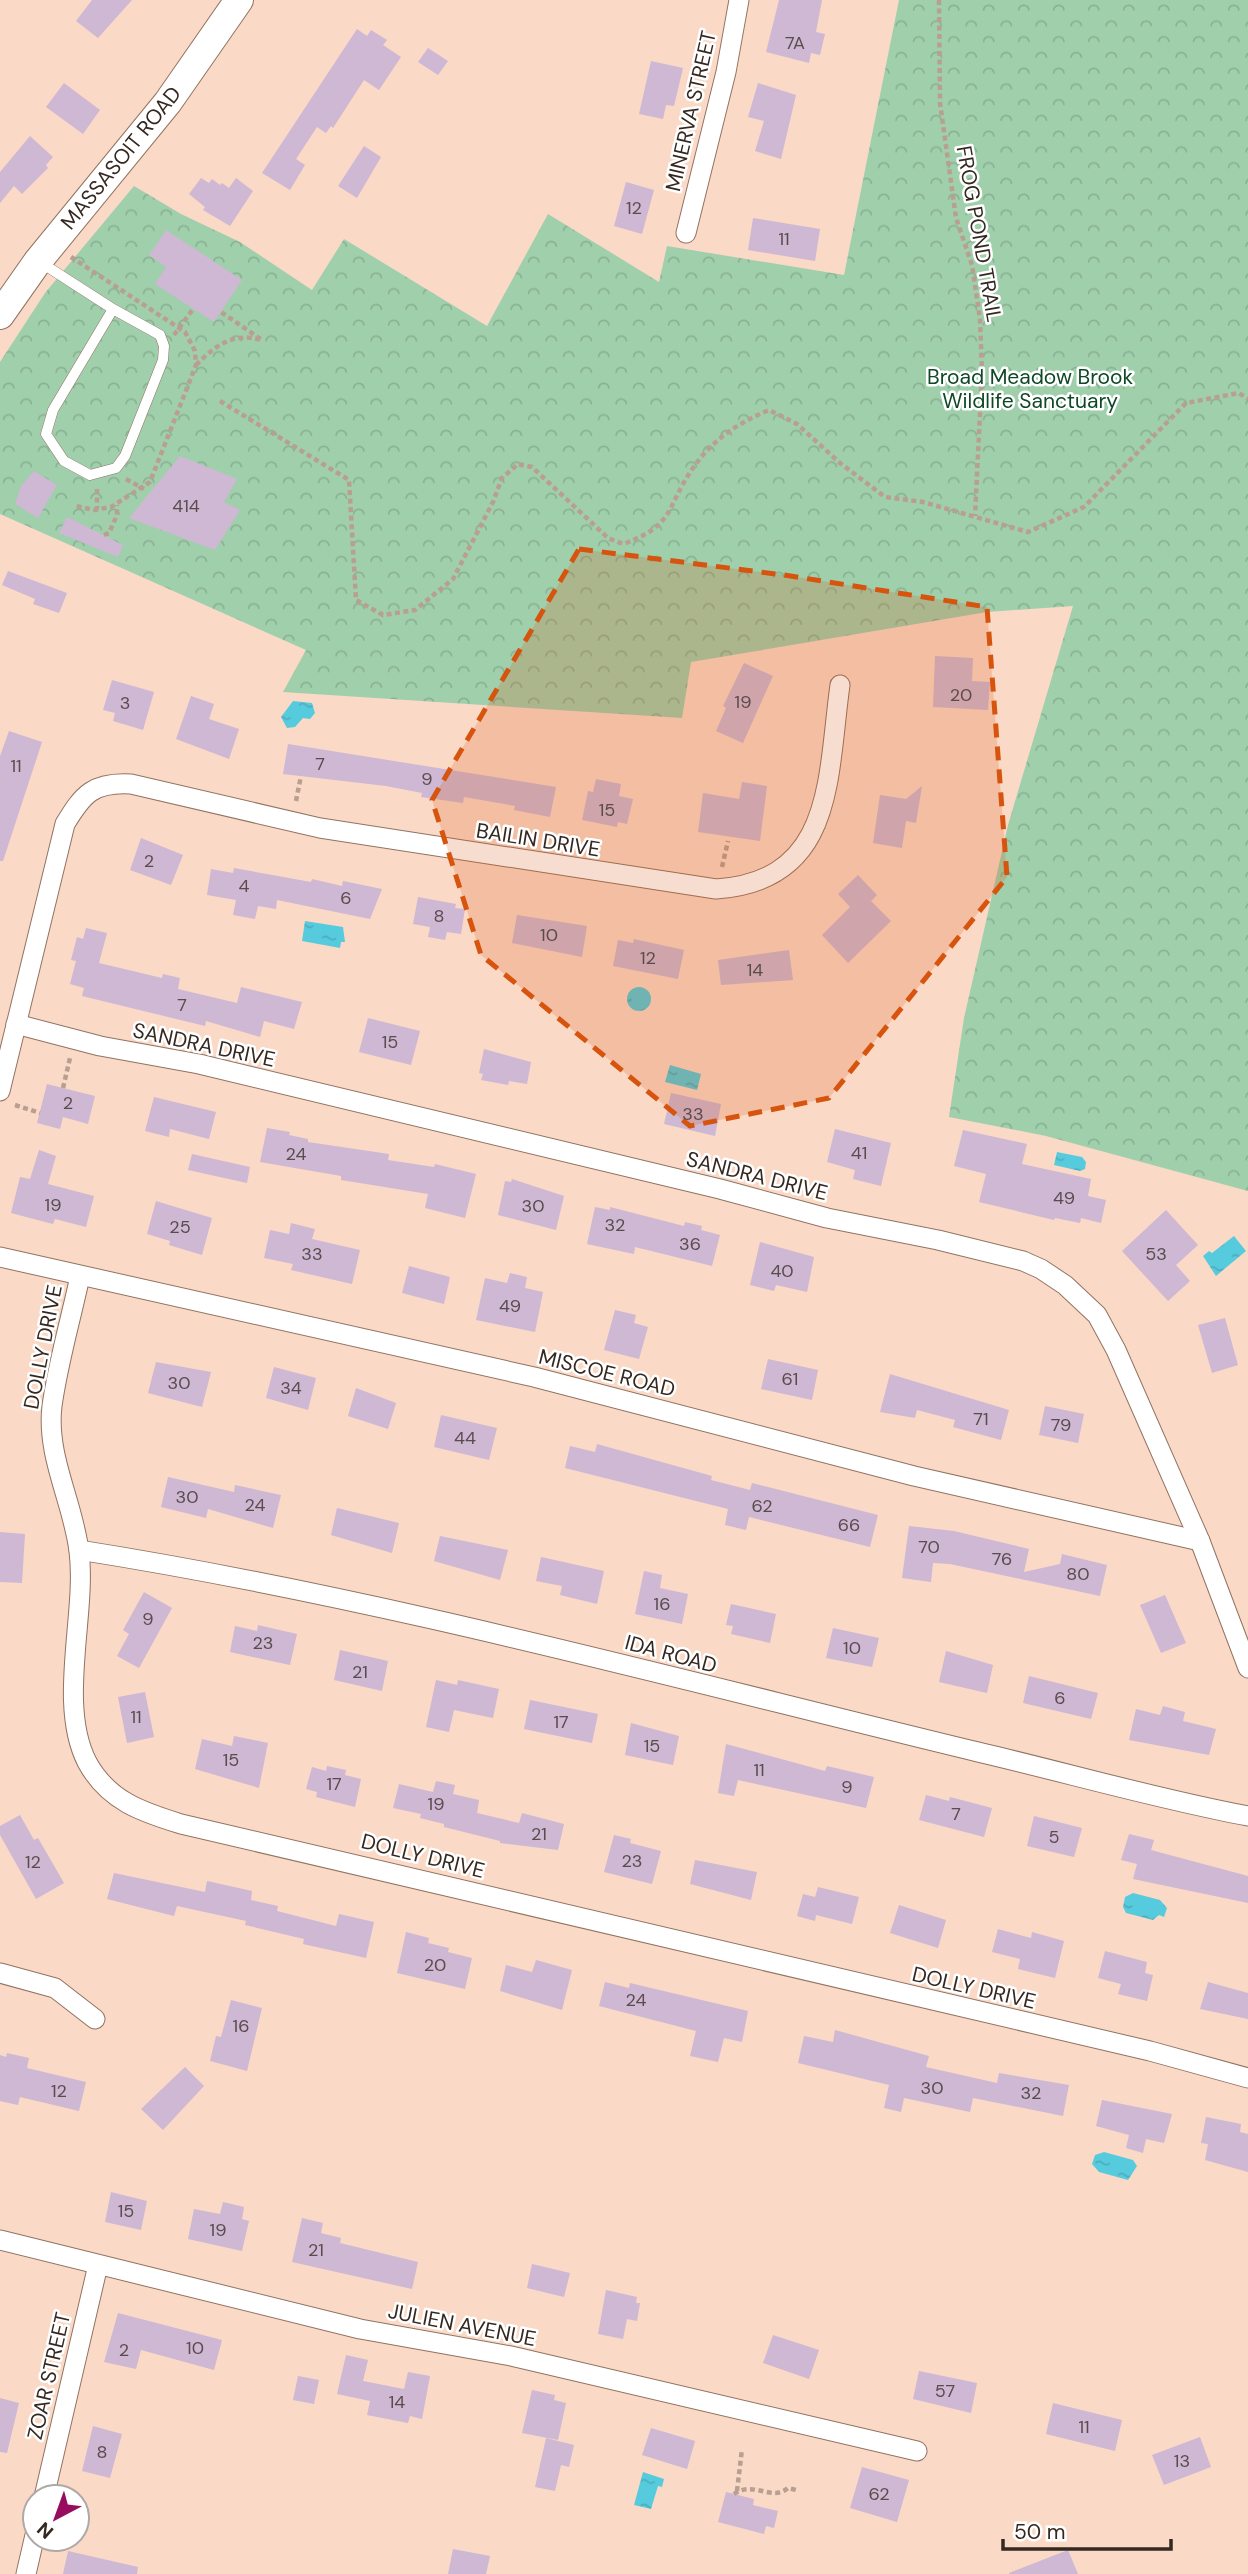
<svg xmlns="http://www.w3.org/2000/svg" width="1248" height="2574" font-family="'DM Sans',sans-serif">
  <defs>
    <pattern id="park-crowns" width="20" height="18" patternUnits="userSpaceOnUse" patternTransform="scale(1.75)"><rect width="20" height="18" fill="#a0cfac"/><path d="M2 6a3 3 0 1 1 6 0M12 15a3 3 0 1 1 6 0" fill="none" stroke="#8ab294"/></pattern>
    <pattern id="water-ripples" width="26" height="14" patternUnits="userSpaceOnUse" patternTransform="scale(1.75)"><rect width="26" height="14" fill="#56cbdd"/><path d="M2 4q2-2 4 0t4 0M15 11q2-2 4 0t4 0" fill="none" stroke="#4caebd"/></pattern>
  </defs>
  <rect width="100%" height="100%" fill="#fad9c6"/>
  <polygon fill="url(#park-crowns)" points="899,0 1248,0 1248,1191 1046,1136 949,1117 964,1018 1008,825 1073,606 987,612 691,662 682,718 283,692 306,650 0,514 0,362 45,293 134,186 181,214 240,242 312,290 344,239 487,326 548,214 659,282 667,246 844,275"/>
  <g fill="url(#water-ripples)">
    <polygon points="293,701 312,703 315,713 310,719 303,718 295,727 287,728 281,717"/>
    <polygon points="305,921 343,927 345,942 341,942 340,948 302,941"/>
    <circle cx="639" cy="999" r="12"/>
    <polygon points="670,1065 701,1074 697,1090 665,1082"/>
    <polygon points="1057,1152 1082,1157 1086,1162 1085,1169 1080,1171 1054,1165"/>
    <polygon points="1234,1236 1246,1251 1216,1276 1203,1256 1209,1251 1212,1253"/>
    <polygon points="1133,1893 1160,1900 1167,1908 1164,1917 1159,1915 1153,1920 1126,1913 1123,1907 1125,1897"/>
    <polygon points="1104,2152 1133,2160 1137,2166 1128,2180 1099,2172 1092,2164 1095,2155"/>
    <polygon points="643,2472 664,2479 662,2487 658,2486 651,2509 634,2505"/>
  </g>
  <g fill="#ceb8d3">
    <polygon points="92,0 132,0 98,38 76,21"/>
    <polygon points="779,0 822,0 816,32 825,34 820,55 811,53 809,63 766,52"/>
    <polygon points="357,29 367,36 371,30 387,40 383,45 401,57 379,90 364,80 333,128 331,126 326,133 317,127 296,159 305,165 290,190 262,173"/>
    <polygon points="428,48 448,61 438,75 418,62"/>
    <polygon points="651,61 683,68 674,106 666,105 663,119 639,114"/>
    <polygon points="64,83 100,110 83,134 46,107"/>
    <polygon points="758,83 796,95 781,159 755,151 764,121 748,117"/>
    <polygon points="30,136 53,157 46,165 48,168 22,194 14,186 0,203 0,172"/>
    <polygon points="364,146 381,157 357,198 338,186"/>
    <polygon points="201,178 209,183 212,179 220,185 222,183 229,188 236,178 253,191 230,226 203,210 205,207 189,194"/>
    <polygon points="626,182 654,190 642,234 614,226"/>
    <polygon points="753,218 820,229 815,261 748,250"/>
    <polygon points="166,230 242,280 214,322 155,284 166,267 149,255"/>
    <polygon points="180,456 237,479 224,502 240,510 215,550 129,518"/>
    <polygon points="34,471 57,485 38,518 15,504 21,486"/>
    <polygon points="67,517 123,545 118,557 59,533"/>
    <polygon points="8,571 67,593 59,613 33,604 35,599 2,585"/>
    <polygon points="935,656 973,658 972,681 990,682 988,710 933,707"/>
    <polygon points="744,663 773,676 743,743 716,731 726,708 723,706"/>
    <polygon points="112,680 154,692 143,730 113,721 115,713 103,710"/>
    <polygon points="191,696 214,704 209,719 239,729 229,759 176,739"/>
    <polygon points="9,731 42,742 3,861 0,861 0,756"/>
    <polygon points="288,744 556,787 550,817 514,810 515,806 464,797 463,803 421,797 422,793 386,786 283,774"/>
    <polygon points="596,779 621,784 619,796 633,799 627,824 618,822 617,827 582,820 588,791 593,792"/>
    <polygon points="742,782 767,786 760,841 698,832 703,793 739,799"/>
    <polygon points="922,786 916,823 906,821 902,848 873,843 880,795 906,799"/>
    <polygon points="141,838 183,855 171,885 130,870"/>
    <polygon points="234,868 311,882 312,879 342,886 343,881 382,889 370,919 277,900 276,909 258,906 255,919 233,915 236,900 207,895 211,869 233,873"/>
    <polygon points="858,875 877,895 871,901 891,921 848,963 822,935 850,907 838,894"/>
    <polygon points="418,897 456,904 455,908 465,909 461,934 447,932 445,940 428,937 430,927 413,924"/>
    <polygon points="517,915 587,926 582,957 512,943"/>
    <polygon points="86,928 107,933 99,963 162,978 163,974 180,978 178,989 237,1003 241,987 302,1002 294,1029 264,1021 260,1037 206,1021 205,1026 82,996 84,988 70,984 76,961 71,960 77,937 83,939"/>
    <polygon points="634,939 684,950 678,979 613,966 618,940 633,943"/>
    <polygon points="789,950 793,980 721,985 718,960"/>
    <polygon points="368,1018 420,1031 411,1065 359,1052"/>
    <polygon points="484,1049 531,1062 527,1084 509,1081 508,1085 481,1080 483,1074 479,1073"/>
    <polygon points="47,1084 95,1096 88,1124 63,1117 60,1129 37,1123"/>
    <polygon points="671,1093 721,1104 715,1136 664,1124"/>
    <polygon points="154,1097 216,1112 209,1139 170,1129 169,1137 145,1131"/>
    <polygon points="267,1128 290,1132 289,1135 308,1139 308,1142 389,1154 388,1160 434,1167 435,1164 476,1174 465,1218 425,1208 428,1194 341,1180 341,1176 260,1162"/>
    <polygon points="835,1129 891,1143 881,1186 853,1179 855,1170 827,1162"/>
    <polygon points="963,1130 1027,1144 1022,1164 1091,1179 1088,1196 1106,1200 1101,1223 1081,1218 1080,1223 1055,1218 1054,1220 979,1202 986,1174 954,1166"/>
    <polygon points="39,1150 56,1156 48,1184 94,1196 86,1227 55,1219 53,1224 11,1213 20,1177 30,1179"/>
    <polygon points="192,1154 250,1167 247,1183 188,1170"/>
    <polygon points="512,1179 564,1196 556,1230 498,1215 505,1181 511,1182"/>
    <polygon points="156,1201 212,1218 202,1255 169,1245 170,1241 147,1234"/>
    <polygon points="595,1207 610,1210 610,1207 684,1226 685,1222 702,1226 701,1230 720,1235 712,1266 635,1247 634,1254 587,1244"/>
    <polygon points="1166,1210 1198,1245 1176,1265 1190,1281 1168,1301 1122,1251"/>
    <polygon points="291,1223 315,1229 312,1239 360,1250 352,1284 291,1270 293,1264 264,1258 270,1230 289,1234"/>
    <polygon points="760,1242 814,1257 807,1292 776,1285 774,1291 750,1285"/>
    <polygon points="409,1266 450,1277 444,1304 402,1293"/>
    <polygon points="510,1273 527,1277 525,1288 543,1292 535,1332 476,1320 485,1278 507,1283"/>
    <polygon points="615,1310 636,1315 634,1323 648,1327 639,1359 604,1350"/>
    <polygon points="1225,1318 1238,1365 1212,1373 1198,1325"/>
    <polygon points="768,1359 818,1370 812,1400 761,1389"/>
    <polygon points="156,1362 211,1372 202,1407 148,1393"/>
    <polygon points="274,1367 316,1378 308,1410 266,1398"/>
    <polygon points="890,1374 1009,1410 1001,1440 953,1427 955,1420 917,1410 915,1418 880,1412"/>
    <polygon points="356,1388 396,1403 388,1429 348,1416"/>
    <polygon points="1045,1406 1084,1414 1078,1443 1039,1435"/>
    <polygon points="441,1415 497,1428 489,1460 434,1447"/>
    <polygon points="597,1444 712,1476 711,1480 750,1490 752,1483 878,1515 870,1547 749,1517 746,1530 725,1525 728,1509 565,1468 570,1446 595,1452"/>
    <polygon points="168,1477 234,1492 235,1485 281,1495 273,1528 208,1509 206,1518 161,1507"/>
    <polygon points="337,1508 399,1523 392,1553 331,1535"/>
    <polygon points="909,1526 954,1531 1029,1549 1024,1572 1060,1564 1062,1554 1107,1565 1100,1596 950,1564 933,1563 931,1582 902,1578"/>
    <polygon points="0,1532 25,1534 22,1583 0,1582"/>
    <polygon points="440,1536 508,1550 500,1580 434,1561"/>
    <polygon points="541,1557 604,1571 597,1604 560,1595 562,1586 536,1581"/>
    <polygon points="644,1571 662,1575 660,1588 688,1594 682,1624 635,1614"/>
    <polygon points="144,1592 172,1608 139,1668 117,1656 129,1634 123,1630"/>
    <polygon points="1165,1595 1186,1643 1161,1653 1140,1605"/>
    <polygon points="731,1604 776,1614 770,1643 731,1634 733,1626 726,1625"/>
    <polygon points="258,1625 297,1634 290,1665 230,1652 235,1626 257,1631"/>
    <polygon points="833,1628 879,1638 872,1667 826,1658"/>
    <polygon points="340,1650 388,1661 382,1691 334,1680"/>
    <polygon points="946,1651 993,1665 987,1693 939,1682"/>
    <polygon points="1029,1676 1098,1693 1091,1719 1023,1703"/>
    <polygon points="436,1680 457,1685 458,1680 499,1689 493,1718 454,1710 449,1732 426,1727"/>
    <polygon points="145,1692 154,1737 127,1743 118,1697"/>
    <polygon points="530,1700 598,1714 592,1743 524,1729"/>
    <polygon points="1163,1706 1185,1712 1183,1721 1216,1729 1209,1755 1129,1740 1136,1709 1160,1715"/>
    <polygon points="631,1723 679,1736 673,1765 625,1755"/>
    <polygon points="234,1736 268,1743 259,1788 195,1769 202,1739 232,1746"/>
    <polygon points="726,1744 825,1771 827,1766 874,1777 866,1808 738,1780 734,1796 718,1793"/>
    <polygon points="327,1766 346,1770 345,1775 361,1779 355,1807 316,1797 317,1792 306,1789 312,1767 326,1771"/>
    <polygon points="436,1781 455,1785 453,1794 479,1800 477,1813 519,1823 522,1813 564,1824 558,1850 500,1843 500,1841 444,1827 444,1824 420,1818 421,1814 393,1808 399,1784 433,1792"/>
    <polygon points="926,1795 949,1801 950,1797 992,1808 984,1837 919,1820"/>
    <polygon points="20,1815 34,1840 38,1838 64,1883 36,1899 0,1835 0,1826"/>
    <polygon points="1034,1816 1082,1828 1074,1857 1027,1846"/>
    <polygon points="1129,1834 1154,1840 1151,1850 1248,1876 1248,1903 1133,1879 1137,1864 1121,1860"/>
    <polygon points="614,1835 631,1839 630,1843 661,1851 652,1884 604,1872"/>
    <polygon points="695,1860 757,1872 751,1900 690,1884"/>
    <polygon points="114,1873 205,1892 207,1881 252,1891 251,1900 278,1906 277,1911 336,1926 339,1914 374,1922 366,1958 303,1944 304,1939 245,1925 246,1921 177,1906 174,1916 107,1899"/>
    <polygon points="818,1887 859,1897 852,1924 816,1915 815,1921 797,1916 803,1894 815,1897"/>
    <polygon points="899,1905 946,1920 938,1948 890,1933"/>
    <polygon points="998,1929 1031,1938 1032,1932 1064,1941 1055,1978 1018,1969 1020,1959 992,1952"/>
    <polygon points="406,1932 429,1938 428,1943 449,1948 448,1952 472,1958 465,1989 397,1973"/>
    <polygon points="1105,1951 1147,1962 1145,1973 1153,1975 1147,2001 1118,1994 1121,1984 1098,1978"/>
    <polygon points="536,1960 572,1970 562,2010 500,1991 506,1965 532,1972"/>
    <polygon points="605,1982 629,1988 630,1983 748,2011 742,2042 724,2038 718,2062 690,2056 696,2031 599,2006"/>
    <polygon points="1208,1982 1248,1993 1248,2019 1200,2009"/>
    <polygon points="231,2000 262,2008 247,2071 210,2061 216,2036 221,2037"/>
    <polygon points="835,2030 929,2056 926,2067 997,2083 999,2073 1069,2085 1063,2116 973,2098 970,2112 904,2098 901,2112 884,2108 889,2085 798,2063 804,2036 833,2042"/>
    <polygon points="7,2053 29,2058 27,2068 86,2082 79,2111 20,2097 18,2105 0,2101 0,2055 6,2057"/>
    <polygon points="185,2067 204,2086 163,2130 141,2109"/>
    <polygon points="1102,2100 1172,2114 1164,2143 1146,2139 1143,2153 1126,2148 1129,2135 1096,2126"/>
    <polygon points="1206,2117 1241,2124 1240,2132 1248,2134 1248,2172 1205,2160 1208,2144 1201,2143"/>
    <polygon points="111,2192 147,2201 141,2230 105,2222"/>
    <polygon points="223,2202 244,2207 242,2219 249,2221 242,2251 188,2239 194,2209 220,2214"/>
    <polygon points="302,2218 323,2223 321,2233 341,2238 340,2243 418,2262 412,2289 292,2262"/>
    <polygon points="532,2264 570,2273 564,2297 527,2288"/>
    <polygon points="606,2290 637,2297 636,2303 640,2303 637,2321 627,2319 623,2339 598,2334"/>
    <polygon points="118,2313 222,2340 214,2370 141,2350 136,2369 104,2362"/>
    <polygon points="773,2335 819,2350 809,2379 763,2363"/>
    <polygon points="346,2355 368,2360 363,2381 404,2389 408,2372 430,2376 422,2419 410,2416 408,2423 367,2415 370,2401 337,2394"/>
    <polygon points="919,2371 977,2383 971,2413 913,2399"/>
    <polygon points="298,2376 319,2380 314,2404 293,2400"/>
    <polygon points="532,2390 555,2395 554,2400 566,2403 558,2440 522,2433"/>
    <polygon points="0,2398 19,2403 7,2453 0,2452"/>
    <polygon points="1053,2403 1122,2420 1115,2451 1046,2434"/>
    <polygon points="93,2426 122,2434 110,2478 82,2471"/>
    <polygon points="651,2428 695,2441 687,2469 642,2455"/>
    <polygon points="1200,2437 1211,2467 1164,2485 1152,2455"/>
    <polygon points="546,2438 574,2445 569,2467 561,2465 555,2491 535,2487"/>
    <polygon points="862,2467 909,2480 897,2522 850,2508"/>
    <polygon points="726,2492 754,2499 753,2505 778,2511 774,2528 766,2526 764,2534 718,2522"/>
    <polygon points="453,2549 490,2556 486,2574 448,2574"/>
    <polygon points="1068,2550 1078,2574 1009,2574 1009,2573"/>
    <polygon points="68,2551 138,2567 137,2574 63,2574"/>
  </g>
  <g fill="none" stroke-linecap="round" stroke-linejoin="round">
    <defs>
      <polyline id="service" points="40,262 113,309 160,335 164,346 163,360 125,456 116,468 90,475 64,461 46,434 53,410 113,309"/>
      <g id="minor">
        <polyline points="686,233 726,72 739,0"/>
        <polyline points="16,1024 100,1046 199,1064 720,1189 827,1218 938,1240 1023,1261 1041,1269 1065,1285 1097,1315 1116,1350 1200,1541 1248,1668"/>
        <path d="M 0,1091 L 65,824 C 83,794 93,782 131,784 L 320,828 L 716,889 C 835,881 827,778 840,685"/>
        <polyline points="0,1257 534,1377 914,1476 1200,1541"/>
        <path d="M 80,1276 C 71,1319 58,1362 52,1406 C 46,1456 73,1502 79,1551 C 87,1614 57,1703 87,1762 C 108,1801 142,1812 181,1824 L 1150,2051 L 1248,2078"/>
        <path d="M 79,1550 C 383,1598 680,1680 978,1752 C 1068,1773 1157,1799 1248,1816"/>
        <polyline points="0,1973 55,1988 95,2019"/>
        <polyline points="0,2240 360,2329 511,2356 917,2451"/>
        <polyline points="44,2497 98,2265"/>
        <polyline points="26,2574 35,2535"/>
      </g>
      <polyline id="secondary" points="0,315 38,261 168,102 239,0"/>
    </defs>
    <use href="#service" stroke="#917362" stroke-width="11"/>
    <use href="#minor" stroke="#917362" stroke-width="21"/>
    <use href="#secondary" stroke="#917362" stroke-width="30"/>
    <g stroke="#b99f90" stroke-width="4.5" stroke-dasharray="5 3.5" stroke-linecap="butt">
      <polyline points="939,0 940,103 956,218 972,265 980,319 982,372 975,516"/>
      <polyline points="71,257 185,332 195,351 196,365 150,482 111,507 94,510 76,506"/>
      <polyline points="174,335 193,309"/>
      <path d="M 196,365 C 216,345 233,332 262,340 L 221,312"/>
      <path d="M 220,401 L 349,480 L 356,600 L 383,615 L 415,610 L 453,579 L 493,502 L 502,478 L 518,464 L 532,467 L 608,538 L 623,544 C 676,525 665,508 693,468 C 712,440 738,423 769,410 L 797,424 L 840,463 L 885,497 L 923,502 L 1028,532 L 1084,507 L 1186,403 L 1239,393 L 1248,399"/>
      <polyline points="126,479 144,489"/>
      <polyline points="97,489 97,509"/>
      <polyline points="104,535 109,533 117,515 117,505"/>
      <polyline points="296,801 301,776"/>
      <polyline points="722,867 728,841"/>
      <polyline points="63,1088 70,1058"/>
      <polyline points="15,1105 40,1113"/>
      <polyline points="737,2491 742,2449"/>
      <path d="M 734,2494 C 753,2480 772,2502 788,2488 L 796,2490"/>
    </g>
    <use href="#service" stroke="#fff" stroke-width="10"/>
    <use href="#minor" stroke="#fff" stroke-width="19"/>
    <use href="#secondary" stroke="#fff" stroke-width="28"/>
  </g>
  <path fill="#d6540e" fill-opacity="0.2" stroke="#d6540e" stroke-width="5" stroke-dasharray="14 9" stroke-linejoin="round" d="M 579,549 L 784,575 L 987,607 L 1007,877 L 829,1098 L 690,1126 L 481,955 L 432,800 Z"/>
  <g text-anchor="middle" dominant-baseline="central" stroke-width="5" stroke-linejoin="round" paint-order="stroke">
    <g font-size="18" fill="#5a4c4e">
      <text x="795" y="43">7A</text>
      <text x="634" y="208">12</text>
      <text x="784" y="239">11</text>
      <text x="186" y="506">414</text>
      <text x="961" y="695">20</text>
      <text x="743" y="702">19</text>
      <text x="125" y="703">3</text>
      <text x="320" y="764">7</text>
      <text x="16" y="766">11</text>
      <text x="427" y="779">9</text>
      <text x="607" y="810">15</text>
      <text x="149" y="861">2</text>
      <text x="244" y="886">4</text>
      <text x="346" y="898">6</text>
      <text x="439" y="916">8</text>
      <text x="549" y="935">10</text>
      <text x="648" y="958">12</text>
      <text x="755" y="970">14</text>
      <text x="182" y="1005">7</text>
      <text x="390" y="1042">15</text>
      <text x="68" y="1103">2</text>
      <text x="693" y="1114">33</text>
      <text x="859" y="1153">41</text>
      <text x="296" y="1154">24</text>
      <text x="1064" y="1198">49</text>
      <text x="53" y="1205">19</text>
      <text x="533" y="1206">30</text>
      <text x="615" y="1225">32</text>
      <text x="180" y="1227">25</text>
      <text x="690" y="1244">36</text>
      <text x="312" y="1254">33</text>
      <text x="1156" y="1254">53</text>
      <text x="782" y="1271">40</text>
      <text x="510" y="1306">49</text>
      <text x="790" y="1379">61</text>
      <text x="179" y="1383">30</text>
      <text x="291" y="1388">34</text>
      <text x="981" y="1419">71</text>
      <text x="1061" y="1425">79</text>
      <text x="465" y="1438">44</text>
      <text x="187" y="1497">30</text>
      <text x="255" y="1505">24</text>
      <text x="762" y="1506">62</text>
      <text x="849" y="1525">66</text>
      <text x="929" y="1547">70</text>
      <text x="1002" y="1559">76</text>
      <text x="1078" y="1574">80</text>
      <text x="662" y="1604">16</text>
      <text x="148" y="1619">9</text>
      <text x="263" y="1643">23</text>
      <text x="852" y="1648">10</text>
      <text x="360" y="1672">21</text>
      <text x="1060" y="1698">6</text>
      <text x="136" y="1717">11</text>
      <text x="561" y="1722">17</text>
      <text x="652" y="1746">15</text>
      <text x="231" y="1760">15</text>
      <text x="759" y="1770">11</text>
      <text x="334" y="1784">17</text>
      <text x="847" y="1787">9</text>
      <text x="436" y="1804">19</text>
      <text x="956" y="1814">7</text>
      <text x="539" y="1834">21</text>
      <text x="1054" y="1837">5</text>
      <text x="632" y="1861">23</text>
      <text x="33" y="1862">12</text>
      <text x="435" y="1965">20</text>
      <text x="636" y="2000">24</text>
      <text x="241" y="2026">16</text>
      <text x="932" y="2088">30</text>
      <text x="59" y="2091">12</text>
      <text x="1031" y="2093">32</text>
      <text x="126" y="2211">15</text>
      <text x="218" y="2230">19</text>
      <text x="316" y="2250">21</text>
      <text x="195" y="2348">10</text>
      <text x="124" y="2350">2</text>
      <text x="945" y="2391">57</text>
      <text x="397" y="2402">14</text>
      <text x="1084" y="2427">11</text>
      <text x="102" y="2452">8</text>
      <text x="1182" y="2461">13</text>
      <text x="879" y="2494">62</text>
    </g>
    <g font-size="21" fill="#342821" stroke="#fff">
      <text transform="translate(691 111) rotate(-77)">MINERVA STREET</text>
      <text transform="translate(121 158) rotate(-51)">MASSASOIT ROAD</text>
      <text transform="translate(979 234) rotate(80)">FROG POND TRAIL</text>
      <text transform="translate(538 840) rotate(9)">BAILIN DRIVE</text>
      <text transform="translate(204 1045) rotate(12)">SANDRA DRIVE</text>
      <text transform="translate(757 1176) rotate(14)">SANDRA DRIVE</text>
      <text transform="translate(43 1347) rotate(-79)">DOLLY DRIVE</text>
      <text transform="translate(607 1373) rotate(14)">MISCOE ROAD</text>
      <text transform="translate(671 1654) rotate(15)">IDA ROAD</text>
      <text transform="translate(423 1856) rotate(14)">DOLLY DRIVE</text>
      <text transform="translate(974 1988) rotate(13)">DOLLY DRIVE</text>
      <text transform="translate(462 2325) rotate(11)">JULIEN AVENUE</text>
      <text transform="translate(49 2376) rotate(-77)">ZOAR STREET</text>
    </g>
    <g font-size="21" fill="#0f4826" stroke="#fff">
      <text x="1030" y="377">Broad Meadow Brook<tspan x="1030" dy="24">Wildlife Sanctuary</tspan></text>
    </g>
  </g>
  <g transform="translate(56 2518) rotate(221)"><circle r="33" fill="#ffffff" stroke="#aea9a6" stroke-width="2"/>
  <path d="M0-5L12 26L0 18L-12 26Z" fill="#980c60"/>
  <text y="-10" font-size="19" font-weight="bold" text-anchor="middle" fill="#342821">N</text>
  </g>
  <path d="M1003 2539v10h168v-10" fill="none" stroke="#342821" stroke-width="3.5"/>
  <text x="1014" y="2539" font-size="21" fill="#342821" stroke="#ffffff" stroke-width="5" paint-order="stroke">50 m</text>
</svg>
